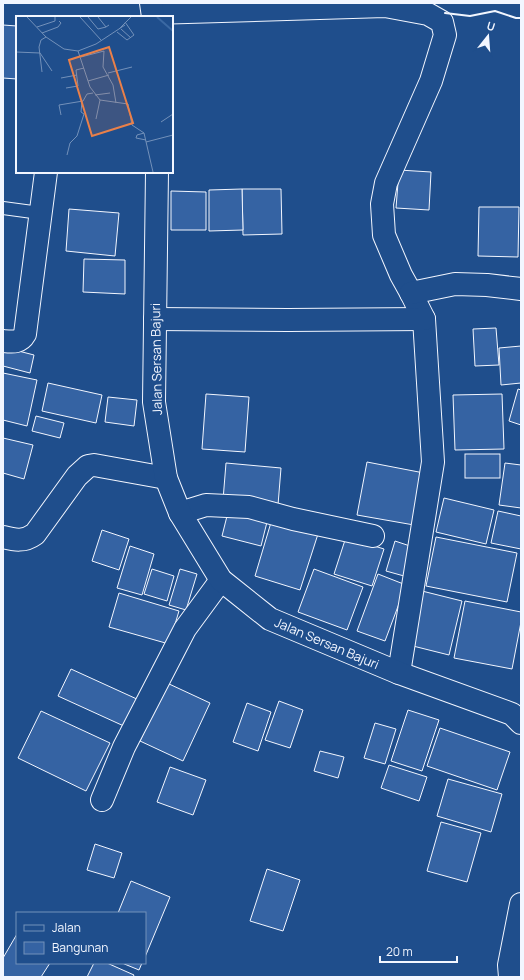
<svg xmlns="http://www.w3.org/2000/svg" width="524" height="980" font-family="Manrope,sans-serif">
  <rect width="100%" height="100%" fill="#1f4e8c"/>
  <g fill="#3563a3" stroke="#f2f6ff">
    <polygon points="3,25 17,26 17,79 3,78"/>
    <polygon points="399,170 431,172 429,210 396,208"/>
    <polygon points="242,189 281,189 282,234 243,235"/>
    <polygon points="242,189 243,230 209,231 209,190"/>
    <polygon points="171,191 206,192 206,230 171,230"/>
    <polygon points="479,207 519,207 518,257 478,256"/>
    <polygon points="69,209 119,213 115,256 66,251"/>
    <polygon points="84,259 125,260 125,294 83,292"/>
    <polygon points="496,328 499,365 475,366 473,329"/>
    <polygon points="521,346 521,383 501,385 499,348"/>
    <polygon points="3,347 34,355 30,373 3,366"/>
    <polygon points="3,373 37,380 27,426 3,420"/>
    <polygon points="48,383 102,395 96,423 42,411"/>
    <polygon points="518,389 521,390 521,425 509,421"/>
    <polygon points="206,394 249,397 245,452 202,449"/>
    <polygon points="502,394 504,449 455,450 453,395"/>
    <polygon points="108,397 137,400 134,426 105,422"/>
    <polygon points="36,416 64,423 60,438 32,431"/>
    <polygon points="3,438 33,445 24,479 3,473"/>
    <rect x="465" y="454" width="35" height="24"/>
    <polygon points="367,462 424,473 414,525 357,515"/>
    <polygon points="226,463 281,468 278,505 223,500"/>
    <polygon points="505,463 521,465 521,508 499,505"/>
    <polygon points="444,498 494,510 486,544 436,532"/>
    <polygon points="229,508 268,518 261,546 222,536"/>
    <polygon points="498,511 521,516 521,549 491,543"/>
    <polygon points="272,519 318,534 300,590 255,576"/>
    <polygon points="102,530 129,539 119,570 92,561"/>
    <polygon points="346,537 384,549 372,586 334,574"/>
    <polygon points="436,537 517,553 507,602 426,586"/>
    <polygon points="395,541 413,547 404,576 386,571"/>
    <polygon points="130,546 154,554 142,595 117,588"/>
    <polygon points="152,569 174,576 167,601 144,594"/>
    <polygon points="180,569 197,574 186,610 169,605"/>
    <polygon points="314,569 363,587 347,630 298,612"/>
    <polygon points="378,574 406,585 385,641 357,631"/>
    <polygon points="422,591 462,601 449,655 409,645"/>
    <polygon points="119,593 179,611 169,644 109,627"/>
    <polygon points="465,601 521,612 521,622 512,669 454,658"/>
    <polygon points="71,669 139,700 126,727 58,696"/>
    <polygon points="167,683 210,703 183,761 140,741"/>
    <polygon points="279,701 303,710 290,748 265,740"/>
    <polygon points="247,703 271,712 258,751 233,742"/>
    <polygon points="408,710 439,720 422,771 391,761"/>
    <polygon points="41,711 110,743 86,791 18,758"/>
    <polygon points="375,723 396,729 385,764 364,758"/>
    <polygon points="440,728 510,752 497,790 427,766"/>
    <polygon points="320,751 344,757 338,778 314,771"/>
    <polygon points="389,765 427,777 419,801 381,788"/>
    <polygon points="170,767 206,780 193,815 157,802"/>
    <polygon points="448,779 502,794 491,832 437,816"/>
    <polygon points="441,822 481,833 467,882 427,871"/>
    <polygon points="95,844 122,853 114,878 87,870"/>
    <polygon points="267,869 300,880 283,931 250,921"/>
    <polygon points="131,881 170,897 145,957 145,913 118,913"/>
    <polygon points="17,934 17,963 50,963 41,977 3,977 3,958"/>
    <polygon points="94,963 107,963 134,975 133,977 87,977"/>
    <polygon points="122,963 142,963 139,970"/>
  </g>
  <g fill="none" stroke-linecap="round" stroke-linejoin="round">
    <defs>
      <polyline id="service" points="3,208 40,213"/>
      <g id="minor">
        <polyline points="153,13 385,6 428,14 442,22 445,35 431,81 386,183 382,204 384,235 401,275 411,293 424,319 433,462 399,673"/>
        <polyline points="411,293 455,284 487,285 521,289"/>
        <polyline points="155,319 288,320 424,319"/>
        <path d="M 3,341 C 13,342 20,343 25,334 L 46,172"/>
        <polyline points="180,513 206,505 249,507 293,519 373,536"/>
        <path d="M 3,537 C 15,540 24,542 35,534 L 77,476 L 88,466 L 94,465 L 166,478"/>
        <polyline points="102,800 124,747 185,629 221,580"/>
      </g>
      <g id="secondary">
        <polyline points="151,3 153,17"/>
        <polyline points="157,172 154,402 166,478 180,513 221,580 270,619 399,673 512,714 521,723"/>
        <polyline points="510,977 509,965 521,904"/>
      </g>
    </defs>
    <use href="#service" stroke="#f2f6ff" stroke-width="14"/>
    <use href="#minor" stroke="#f2f6ff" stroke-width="24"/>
    <use href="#secondary" stroke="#f2f6ff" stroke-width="24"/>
    <use href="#service" stroke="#1f4e8c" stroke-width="12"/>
    <use href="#minor" stroke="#1f4e8c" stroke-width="22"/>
    <use href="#secondary" stroke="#1f4e8c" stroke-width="22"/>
    <polyline stroke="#f2f6ff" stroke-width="2" points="445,13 470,16 495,11 516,18 521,18"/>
  </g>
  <g text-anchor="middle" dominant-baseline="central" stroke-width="3" stroke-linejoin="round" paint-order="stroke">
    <g font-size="13" fill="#f2f6ff" stroke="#1f4e8c">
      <text transform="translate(156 359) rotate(-91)">Jalan Sersan Bajuri</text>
      <text transform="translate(327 643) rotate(23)">Jalan Sersan Bajuri</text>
    </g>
  </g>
  <g transform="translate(16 16)">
    <rect width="157" height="157" fill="#1f4e8c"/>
    <path fill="none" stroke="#3b69a3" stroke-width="2" d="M 141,1 L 157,15"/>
    <path fill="none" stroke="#7391ba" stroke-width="1" d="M 11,1 L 30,21 L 48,33 L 62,35 L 74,71 L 84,84 L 112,88 L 116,109 L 128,117 L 137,156M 64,1 L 85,24M 72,1 L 82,13 L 90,11M 82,1 L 90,11 L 93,9M 21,11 L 39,5 L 39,1M 103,13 L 115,1M 105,13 L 115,22M 101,16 L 111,24 L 118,19 L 109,6M 26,17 L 42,11 L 45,7 L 43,5M 62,35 L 80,28 L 109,9M 0,36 L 24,37M 24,37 L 36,55M 65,41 L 88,35 L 87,51 L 97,69 L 100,87M 26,56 L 23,31 L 25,24 L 30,21M 92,57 L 116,51M 45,62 L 61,59M 72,65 L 93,59M 50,72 L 62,70 L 60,54 L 68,52M 79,79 L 94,77M 45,99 L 43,89 L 67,85 L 71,78 L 77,77M 80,103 L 84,84M 145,106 L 157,98M 128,117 L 121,119 L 120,122 L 130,124M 130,126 L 157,119M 51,139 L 54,127 L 61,120 L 68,98 L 65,96 L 66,85"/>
    <path fill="#ea8049" fill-opacity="0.15" stroke="#ea8049" stroke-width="2" d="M 93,31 L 117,107 L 76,120 L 53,44 Z"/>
    <rect width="157" height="157" fill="none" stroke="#f2f6ff" stroke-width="2"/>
  </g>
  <rect width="524" height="980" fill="none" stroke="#f2f6ff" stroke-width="8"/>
  <rect x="16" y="912" width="130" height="52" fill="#1f4e8c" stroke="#7391ba"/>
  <rect x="24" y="925" width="20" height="6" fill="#1f4e8c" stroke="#7391ba"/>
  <text x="52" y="932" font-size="12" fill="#f2f6ff">Jalan</text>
  <rect x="24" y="942" width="20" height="12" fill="#3563a3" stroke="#7391ba"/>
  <text x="52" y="952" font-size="12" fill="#f2f6ff">Bangunan</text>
  <g transform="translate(488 36) rotate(17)" stroke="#1f4e8c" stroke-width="3" paint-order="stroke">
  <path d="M0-3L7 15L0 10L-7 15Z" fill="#f2f6ff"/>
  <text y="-6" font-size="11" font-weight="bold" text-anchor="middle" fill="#f2f6ff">U</text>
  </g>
  <path d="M380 956v6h77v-6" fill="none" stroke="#f2f6ff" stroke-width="2"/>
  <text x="386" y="956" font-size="12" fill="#f2f6ff" stroke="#1f4e8c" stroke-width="3" paint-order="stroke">20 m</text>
</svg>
